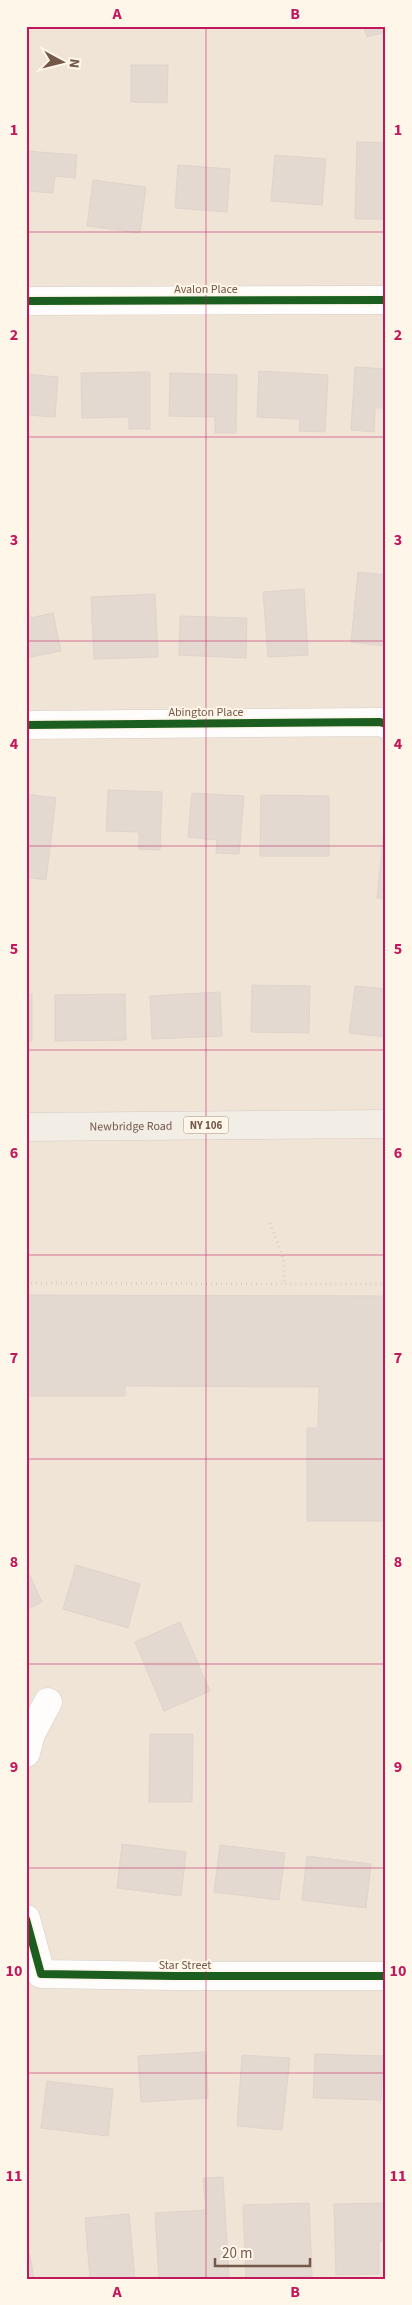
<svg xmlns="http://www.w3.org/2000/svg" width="412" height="2305" font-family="'Source Sans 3',sans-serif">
  <rect width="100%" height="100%" fill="#f6f1ea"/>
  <rect fill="#f0e4d7" x="26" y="26" width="360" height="2253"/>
  <g fill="#e3d9d1" stroke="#dfd4cc">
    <polygon points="364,26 386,26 386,32 367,37"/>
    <polygon points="131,65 168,65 167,103 131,102"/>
    <polygon points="357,142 386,143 386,219 355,219"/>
    <polygon points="26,151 77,155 75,178 55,176 53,193 26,191"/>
    <polygon points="275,155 326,159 322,205 271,201"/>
    <polygon points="178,165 230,169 227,212 175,208"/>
    <polygon points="93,180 146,187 140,233 87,226"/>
    <polygon points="355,367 386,369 386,408 375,408 374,432 351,430"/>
    <polygon points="259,371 328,375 325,432 299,431 300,419 257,417"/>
    <polygon points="150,372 150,429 129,429 129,417 82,418 81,373"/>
    <polygon points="170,373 237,375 236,433 215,433 215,417 169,416"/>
    <polygon points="26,374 58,377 55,417 26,415"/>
    <polygon points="358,572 386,575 386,646 351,642"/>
    <polygon points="304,589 308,655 268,657 263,592"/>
    <polygon points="155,594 158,657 94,659 91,597"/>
    <polygon points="26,597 30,618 53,613 61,651 26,658"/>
    <polygon points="180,616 247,618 246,658 179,655"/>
    <polygon points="108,790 162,792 160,850 139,849 139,832 106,831"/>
    <polygon points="192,793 244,796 239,854 216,853 217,840 188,837"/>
    <polygon points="26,794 56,798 46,880 26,877"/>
    <polygon points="261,795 329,796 329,856 260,856"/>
    <polygon points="384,829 386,829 386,899 377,898"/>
    <polygon points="252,985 310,986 309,1033 251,1032"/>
    <polygon points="355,986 386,989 386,1037 349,1033"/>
    <polygon points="220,992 222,1036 152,1039 150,996"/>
    <rect x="26" y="994" width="6" height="47"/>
    <polygon points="125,994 126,1040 55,1041 55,995"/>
    <polygon points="26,1295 386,1296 386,1521 307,1521 307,1428 318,1428 319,1387 125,1386 125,1396 26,1396"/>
    <polygon points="76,1565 140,1584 128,1628 63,1609"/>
    <polygon points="26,1567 42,1602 26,1610"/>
    <polygon points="180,1622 210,1691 164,1711 135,1642"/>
    <polygon points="150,1734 193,1734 192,1802 149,1802"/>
    <polygon points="122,1844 186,1852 181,1896 117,1888"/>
    <polygon points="220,1845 285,1853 279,1900 214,1892"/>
    <polygon points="307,1856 371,1864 366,1908 302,1900"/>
    <polygon points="206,2052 208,2098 141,2102 138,2056"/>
    <polygon points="315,2054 383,2056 381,2100 313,2098"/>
    <polygon points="242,2055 290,2058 282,2130 237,2126"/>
    <polygon points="47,2081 113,2089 108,2136 41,2128"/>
    <polygon points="223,2177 229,2278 159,2279 155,2213 206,2210 203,2178"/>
    <polygon points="309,2203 312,2276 246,2279 243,2205"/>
    <polygon points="386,2203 386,2241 379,2241 379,2274 336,2275 334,2204"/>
    <polygon points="129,2214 135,2279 90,2279 85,2218"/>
    <polygon points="26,2255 30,2255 34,2279 26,2279"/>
  </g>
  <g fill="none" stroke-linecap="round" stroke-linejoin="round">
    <defs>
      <g id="minor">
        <polyline points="26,301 386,300"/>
        <polyline points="26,725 380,722 386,724"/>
        <polyline points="26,1753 31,1734 48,1702"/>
        <polyline points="26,1919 41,1974 174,1976 386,1976"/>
      </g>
      <g id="major">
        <path id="s1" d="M 26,1127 L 386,1124"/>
      </g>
    </defs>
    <use href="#minor" stroke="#d4cec7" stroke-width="29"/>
    <use href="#major" stroke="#d5ccc6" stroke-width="29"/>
    <g stroke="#d8d0cb" stroke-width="3" stroke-dasharray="1 4" stroke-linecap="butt">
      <polyline points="270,1223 284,1260 284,1284 386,1284"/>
      <polyline points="26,1283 284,1284"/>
    </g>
    <use href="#minor" stroke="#fefdfc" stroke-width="28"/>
    <use href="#major" stroke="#f2ede5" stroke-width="28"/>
    <defs>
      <g id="cycleway">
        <polyline points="26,301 386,300"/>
        <polyline points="26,725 380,722 386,724"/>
        <polyline points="26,1919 41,1974 174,1976 386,1976"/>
      </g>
    </defs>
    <use href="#cycleway" stroke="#fff6ea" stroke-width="11"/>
    <use href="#cycleway" stroke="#1b5e20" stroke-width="8"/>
  </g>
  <path fill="none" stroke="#c2185b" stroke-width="1" stroke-opacity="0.55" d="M 206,26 L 206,2279M 26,232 L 386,232M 26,437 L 386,437M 26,641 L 386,641M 26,846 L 386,846M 26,1050 L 386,1050M 26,1255 L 386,1255M 26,1459 L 386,1459M 26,1664 L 386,1664M 26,1868 L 386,1868M 26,2073 L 386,2073"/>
  <g text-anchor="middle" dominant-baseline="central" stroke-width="4" stroke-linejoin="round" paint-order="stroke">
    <rect fill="#fff6ea" stroke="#9e877a" stroke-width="1" x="183.5" y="1116.5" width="45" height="17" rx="4"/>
    <g font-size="11" font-weight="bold" fill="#74584a">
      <text x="206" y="1125">NY 106</text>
    </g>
    <g font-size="12" fill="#74584a" stroke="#fff6ea">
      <text x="206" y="289">Avalon Place</text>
      <text x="206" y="712">Abington Place</text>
      <text stroke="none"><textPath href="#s1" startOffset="105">Newbridge Road</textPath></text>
      <text x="185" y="1965">Star Street</text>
    </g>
  </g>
  <rect width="412" height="2305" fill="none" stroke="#fff6ea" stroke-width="55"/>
  <g transform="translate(62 62) rotate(97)" stroke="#fff6ea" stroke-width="4" paint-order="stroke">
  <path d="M0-4L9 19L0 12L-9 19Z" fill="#74584a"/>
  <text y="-8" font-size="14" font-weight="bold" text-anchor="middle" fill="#74584a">N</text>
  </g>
  <path d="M215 2258v8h95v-8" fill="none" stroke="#74584a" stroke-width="2.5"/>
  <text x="222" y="2258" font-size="15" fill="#74584a" stroke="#fff6ea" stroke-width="4" paint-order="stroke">20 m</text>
  <rect x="28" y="28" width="356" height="2250" fill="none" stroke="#c2185b" stroke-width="2"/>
  <g font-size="16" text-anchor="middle" font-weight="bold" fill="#c2185b">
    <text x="117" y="19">A</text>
    <text x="295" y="19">B</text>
    <text x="14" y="135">1</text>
    <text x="398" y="135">1</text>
    <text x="14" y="340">2</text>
    <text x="398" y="340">2</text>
    <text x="14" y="545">3</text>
    <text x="398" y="545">3</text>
    <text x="14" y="749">4</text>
    <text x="398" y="749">4</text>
    <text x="14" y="954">5</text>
    <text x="398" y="954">5</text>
    <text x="14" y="1158">6</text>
    <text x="398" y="1158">6</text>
    <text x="14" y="1363">7</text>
    <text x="398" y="1363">7</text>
    <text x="14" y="1567">8</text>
    <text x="398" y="1567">8</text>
    <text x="14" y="1772">9</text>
    <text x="398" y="1772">9</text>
    <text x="14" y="1976">10</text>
    <text x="398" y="1976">10</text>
    <text x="14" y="2181">11</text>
    <text x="398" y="2181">11</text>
    <text x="117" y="2297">A</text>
    <text x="295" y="2297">B</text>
  </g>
</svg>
